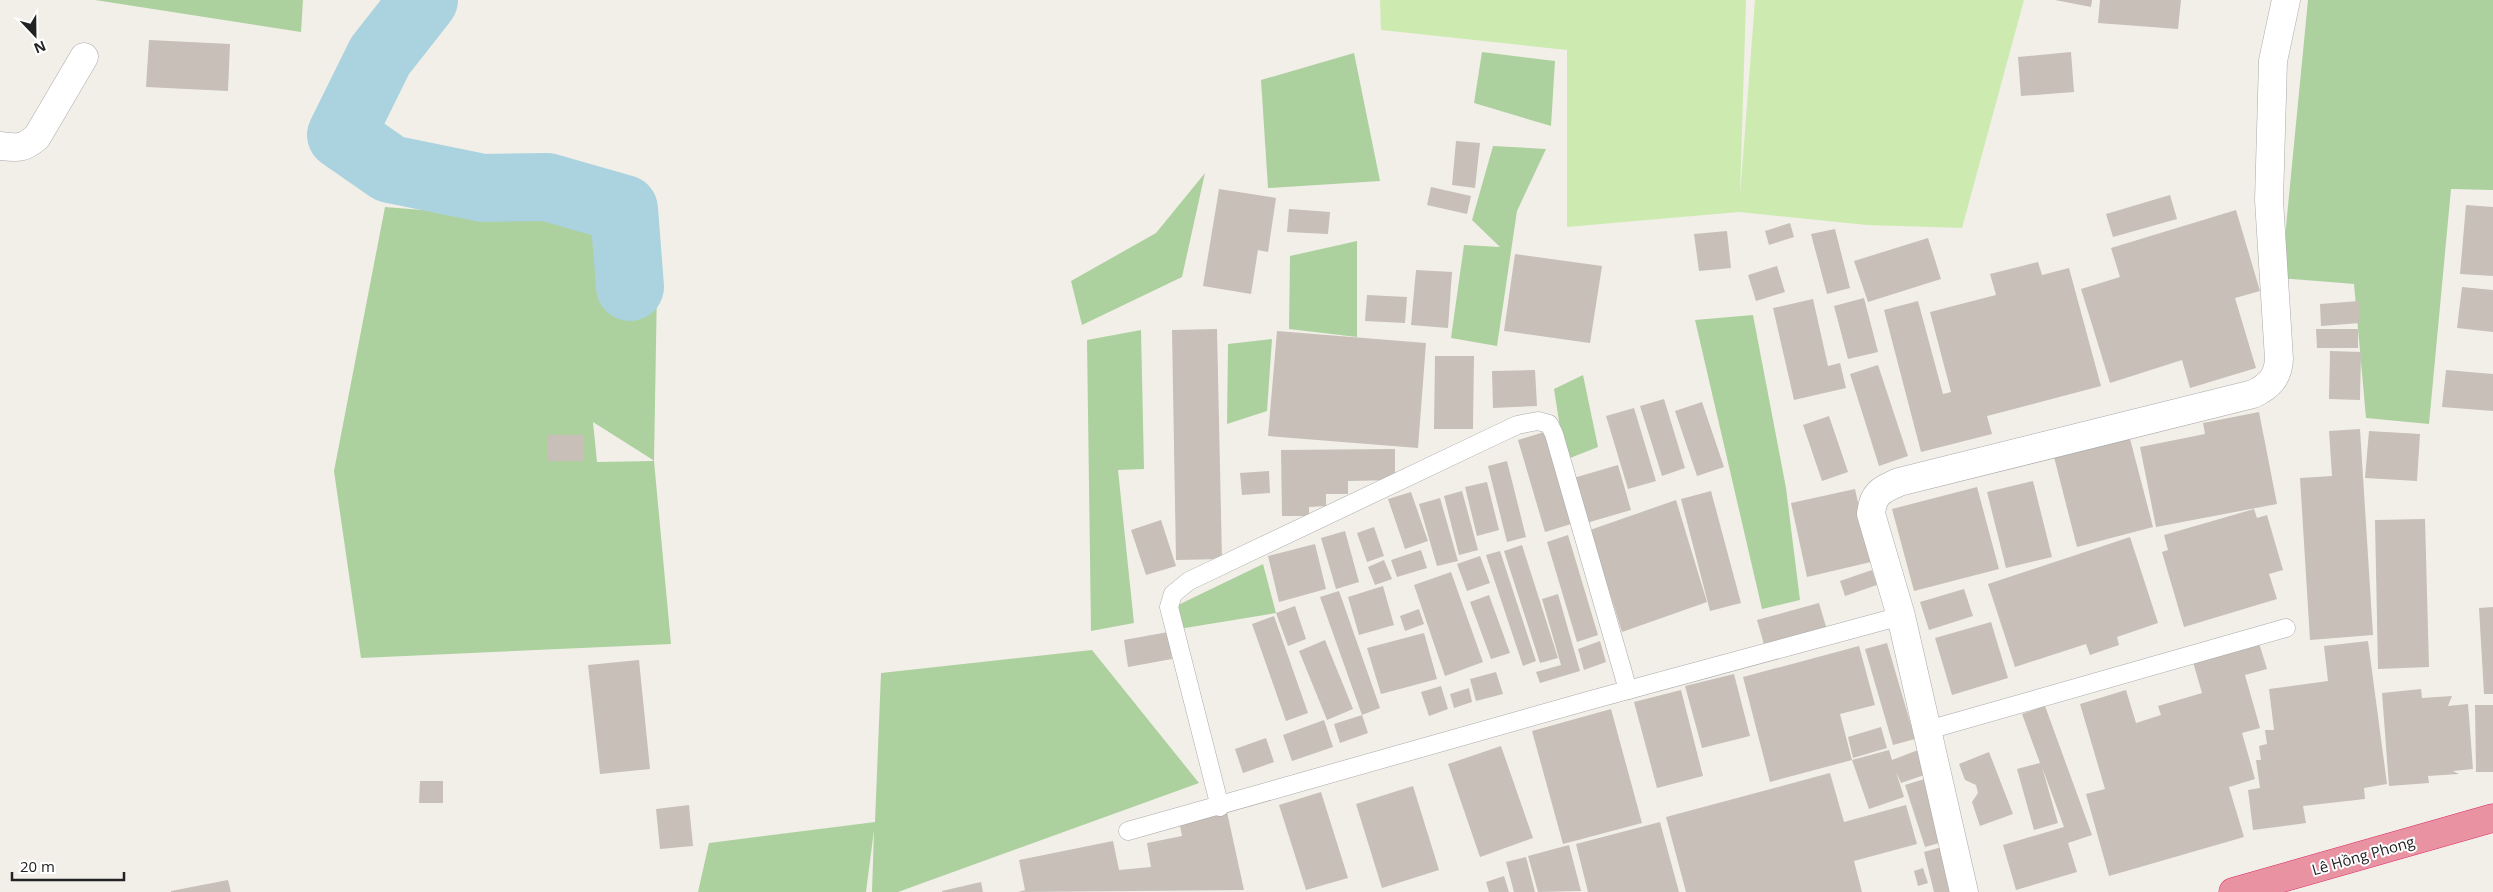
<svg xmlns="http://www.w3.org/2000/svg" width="2493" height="892" font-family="'Open Sans',sans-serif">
  <rect width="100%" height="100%" fill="#f2efe9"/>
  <polygon fill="#cdebb0" points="1380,0 1746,0 1740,196 1755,0 2024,0 1962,228 1867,225 1739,212 1567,227 1567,50 1381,30"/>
  <g fill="#add19e" fill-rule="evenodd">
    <polygon points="95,0 303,0 301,32"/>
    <polygon points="2308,0 2493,0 2493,190 2451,189 2429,424 2366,418 2354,284 2281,278"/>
    <polygon points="1482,52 1555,61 1551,126 1474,103"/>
    <polygon points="1354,53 1380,181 1268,188 1261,80"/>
    <polygon points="1493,146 1546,149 1517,211 1497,346 1451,338 1464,245 1500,247 1472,220"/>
    <polygon points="1205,173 1182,277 1082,325 1071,281 1156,233"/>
    <path d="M 385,207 L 658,229 L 654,461 L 671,644 L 361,658 L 334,471 ZM 593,422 L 653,460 L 653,461 L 597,462 Z"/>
    <polygon points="1357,241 1357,337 1289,329 1290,256"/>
    <polygon points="1753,315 1786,488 1800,600 1762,609 1695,320"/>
    <polygon points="1141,330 1144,469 1118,470 1134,623 1091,631 1087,340"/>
    <polygon points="1272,339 1267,411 1227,424 1228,344"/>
    <polygon points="1583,375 1598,447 1565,460 1554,389"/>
    <polygon points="1263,564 1276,613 1179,629 1178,605"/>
    <polygon points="1092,650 1199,783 898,892 872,892 874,830 866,892 698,892 709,843 875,822 881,673"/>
  </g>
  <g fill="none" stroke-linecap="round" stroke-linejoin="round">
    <polyline stroke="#aad3df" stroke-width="68" points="424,0 380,56 341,135 390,169 483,188 547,187 624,209 630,287"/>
  </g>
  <g fill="#c7bfb8">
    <polygon points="2055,0 2092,0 2091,7"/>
    <polygon points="2100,0 2181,0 2178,29 2098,23"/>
    <polygon points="149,40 230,44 228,91 146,87"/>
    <polygon points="2071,52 2074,92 2021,96 2018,57"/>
    <polygon points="1456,141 1480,143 1475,188 1452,185"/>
    <polygon points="1431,187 1471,196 1467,214 1427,205"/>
    <polygon points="1219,189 1276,198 1268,252 1258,250 1251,294 1203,286"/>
    <polygon points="2170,195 2177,219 2113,237 2106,214"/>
    <polygon points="2466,205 2493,207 2493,276 2460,274"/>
    <polygon points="1289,209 1330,212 1328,234 1287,232"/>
    <polygon points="2236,210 2260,291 2235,298 2256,368 2190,388 2182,360 2110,383 2081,289 2120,277 2111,248"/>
    <polygon points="1790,223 1794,237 1769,245 1765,231"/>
    <polygon points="1835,229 1850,288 1827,294 1811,234"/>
    <polygon points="1727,231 1731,268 1699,271 1694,234"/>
    <polygon points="1928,238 1941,279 1868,302 1854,261"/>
    <polygon points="1515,254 1602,266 1590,343 1504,331"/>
    <polygon points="2038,262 2042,275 2069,268 2101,386 1987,416 1992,434 1921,452 1884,310 1918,301 1943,394 1951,392 1930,312 1996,295 1990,274"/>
    <polygon points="1777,266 1785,292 1756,301 1748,275"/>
    <polygon points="1416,270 1452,272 1448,328 1411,325"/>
    <polygon points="2462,287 2493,290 2493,332 2457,328"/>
    <polygon points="1367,295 1407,297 1405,323 1365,321"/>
    <polygon points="1864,298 1878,352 1848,359 1834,306"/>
    <polygon points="1813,299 1828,366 1840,363 1846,388 1794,400 1773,308"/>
    <polygon points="2359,301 2360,323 2321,326 2320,304"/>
    <polygon points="1217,329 1222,559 1176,560 1172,330"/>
    <polygon points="2316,329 2358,329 2358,348 2317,348"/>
    <polygon points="1277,331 1426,343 1418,448 1268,436"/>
    <polygon points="2330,351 2361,352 2360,400 2329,399"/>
    <polygon points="1435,356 1474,356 1473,429 1434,429"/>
    <polygon points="1878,365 1908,456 1879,466 1850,374"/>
    <polygon points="1535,370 1537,406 1493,408 1492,371"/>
    <polygon points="2446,370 2493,374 2493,411 2442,407"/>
    <polygon points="1664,399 1685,468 1662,476 1640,406"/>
    <polygon points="1702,402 1724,467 1697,476 1675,411"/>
    <polygon points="1634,408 1656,481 1628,489 1606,416"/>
    <polygon points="2259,412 2277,504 2156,527 2140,447 2205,434 2203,423"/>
    <polygon points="1829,416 1848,472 1822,481 1803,425"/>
    <polygon points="2360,429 2373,635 2310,640 2300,478 2332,476 2329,431"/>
    <polygon points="2128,431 2153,527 2077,547 2054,457"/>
    <polygon points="2369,431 2420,434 2417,481 2365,478"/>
    <polygon points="1544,432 1571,524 1545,532 1518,440"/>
    <rect x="548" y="435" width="35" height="26"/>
    <polygon points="1395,449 1395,480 1348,481 1348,494 1326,494 1326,506 1309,507 1309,516 1282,516 1281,450"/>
    <polygon points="1507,461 1526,537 1507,542 1488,466"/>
    <polygon points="1618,465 1631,510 1583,524 1570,479"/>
    <polygon points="1269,471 1270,493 1242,495 1240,473"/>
    <polygon points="2033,481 2052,557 2006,568 1987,492"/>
    <polygon points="1487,482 1499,530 1477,536 1465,487"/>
    <polygon points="1977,487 1999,569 1914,591 1892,509"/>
    <polygon points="1855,489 1871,562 1807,577 1791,503"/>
    <polygon points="1462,491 1478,550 1459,555 1444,496"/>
    <polygon points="1711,491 1741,603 1710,611 1681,499"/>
    <polygon points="1411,492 1428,541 1405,549 1388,499"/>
    <polygon points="1440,498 1458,561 1437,566 1419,504"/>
    <polygon points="1676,500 1707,602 1622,632 1590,530"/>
    <polygon points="2254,509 2257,518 2267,515 2283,570 2269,574 2277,599 2184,627 2162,552 2168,550 2164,535"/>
    <polygon points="2425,519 2429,667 2378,669 2375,520"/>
    <polygon points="1161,520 1176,566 1146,575 1131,530"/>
    <polygon points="1374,527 1384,556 1367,562 1357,533"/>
    <polygon points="1345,531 1359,582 1336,589 1321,538"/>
    <polygon points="1568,535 1598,635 1577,642 1547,542"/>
    <polygon points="2130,537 2158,623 2117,637 2119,645 2090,655 2086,644 2015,667 1988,584"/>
    <polygon points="1315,544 1326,589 1279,602 1268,556"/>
    <polygon points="1522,545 1558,658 1540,663 1504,551"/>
    <polygon points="1421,550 1427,568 1397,577 1391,560"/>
    <polygon points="1500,551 1536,661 1523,666 1486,555"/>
    <polygon points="1480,556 1490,583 1467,591 1457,564"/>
    <polygon points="1384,560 1392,579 1375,585 1368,567"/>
    <polygon points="1872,570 1877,585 1845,596 1840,581"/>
    <polygon points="1451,572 1483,662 1445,676 1414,585"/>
    <polygon points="1383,586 1394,625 1359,635 1348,597"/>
    <polygon points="1964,589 1973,616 1929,630 1920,602"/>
    <polygon points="1339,591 1380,708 1362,715 1368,733 1340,743 1334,724 1362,715 1320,597"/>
    <polygon points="1558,594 1580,671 1540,683 1536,672 1561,665 1542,599"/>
    <polygon points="1489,595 1510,653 1491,659 1470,602"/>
    <polygon points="1819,603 1827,630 1765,648 1757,620"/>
    <polygon points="1295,606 1306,639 1288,646 1276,613"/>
    <polygon points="2493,607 2493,694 2484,694 2479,608"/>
    <polygon points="1419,609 1424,624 1405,631 1400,616"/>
    <polygon points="1274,616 1308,713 1286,721 1252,624"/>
    <polygon points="1991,622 2008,678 1952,695 1935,638"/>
    <polygon points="1168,632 1172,659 1128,667 1124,640"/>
    <polygon points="1424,633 1437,679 1381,694 1367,648"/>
    <polygon points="1325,640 1353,709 1327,720 1299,651"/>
    <polygon points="1600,641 1606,662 1584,670 1578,649"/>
    <polygon points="2368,641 2387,784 2364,788 2365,799 2303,806 2306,823 2253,830 2248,790 2260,788 2256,760 2261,760 2259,746 2267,744 2265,730 2274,730 2269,689 2328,681 2324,646"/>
    <polygon points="1887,643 1915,739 1893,745 1865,649"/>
    <polygon points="2259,643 2267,669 2245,675 2260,728 2242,733 2255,779 2229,787 2244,837 2109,876 2086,794 2105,789 2080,704 2126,690 2136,723 2161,715 2158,706 2202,693 2193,662"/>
    <polygon points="1859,646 1875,705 1840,714 1852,760 1770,782 1743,677"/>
    <polygon points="639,660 650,769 600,774 588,665"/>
    <polygon points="1496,672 1503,694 1476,701 1470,679"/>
    <polygon points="1734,674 1750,736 1702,748 1685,686"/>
    <polygon points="1441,686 1448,709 1429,716 1421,692"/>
    <polygon points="1469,688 1472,702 1454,708 1450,694"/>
    <polygon points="2421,689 2422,698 2452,696 2448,706 2468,704 2473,769 2453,771 2459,774 2428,776 2429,783 2389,786 2382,693"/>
    <polygon points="1681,690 1703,776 1657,788 1634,702"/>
    <polygon points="2475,705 2493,705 2493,772 2476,772"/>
    <polygon points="2045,706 2092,835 2068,843 2077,872 2016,890 2003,845 2064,827 2042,767 2058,823 2034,830 2017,769 2040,763 2022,714"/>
    <polygon points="1611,709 1642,823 1563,844 1532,731"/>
    <polygon points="1324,720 1333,747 1292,761 1283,735"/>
    <polygon points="1881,727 1887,748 1853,758 1848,737"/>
    <polygon points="1266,738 1274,762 1243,773 1235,749"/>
    <polygon points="1501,746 1533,838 1480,857 1448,764"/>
    <polygon points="1889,750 1892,760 1918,750 1927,774 1901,783 1896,772 1904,797 1869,809 1852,760"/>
    <polygon points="1989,752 2013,814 1980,826 1972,802 1978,793 1976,785 1965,780 1959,764"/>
    <polygon points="1830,773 1844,822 1906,805 1917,844 1854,861 1862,892 1686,892 1666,817"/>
    <polygon points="1931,777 1950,840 1925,847 1905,785"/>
    <polygon points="420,781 443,781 443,803 419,803"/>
    <polygon points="1413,786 1439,870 1382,888 1356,804"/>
    <polygon points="1321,792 1348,878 1306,890 1279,805"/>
    <polygon points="689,805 693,846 660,849 656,809"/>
    <polygon points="1227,812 1244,890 1018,892 1025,890 1019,860 1113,841 1119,870 1151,867 1147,843 1182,836 1179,821"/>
    <polygon points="1660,822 1679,892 1588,892 1576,844"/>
    <polygon points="1569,845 1581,891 1538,892 1528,856"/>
    <polygon points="1949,845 1961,892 1934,892 1924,852"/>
    <polygon points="1526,857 1535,892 1514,892 1506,862"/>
    <polygon points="1923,868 1928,883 1918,886 1914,871"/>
    <polygon points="1504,876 1509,892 1489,892 1486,882"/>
    <polygon points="228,880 231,892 171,892 171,891"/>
    <polygon points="981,882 983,892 942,892 942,891"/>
  </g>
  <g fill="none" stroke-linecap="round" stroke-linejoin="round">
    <defs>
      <g id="lane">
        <polyline points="1928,730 2286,628"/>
        <polyline points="1220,807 1169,607 1173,594 1189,581 1517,425 1538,421 1549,424 1554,434 1628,690"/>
        <polyline points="1128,831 1591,700 1901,616"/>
      </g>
      <g id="street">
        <path d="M 0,146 C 18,148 23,149 37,137 L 84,57"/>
        <path d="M 1964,892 L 1901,616 L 1871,514 C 1873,493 1881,490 1899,482 L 2253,394 C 2270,386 2278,377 2279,359 L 2269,200 L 2273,61 L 2286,0"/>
      </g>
      <polyline id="highway" points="2233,892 2493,818"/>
    </defs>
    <use href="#lane" stroke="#a9a9a9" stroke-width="19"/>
    <use href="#street" stroke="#a9a9a9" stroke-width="29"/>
    <use href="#highway" stroke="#dc2a67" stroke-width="29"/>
    <use href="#lane" stroke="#fff" stroke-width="18"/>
    <use href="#street" stroke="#fff" stroke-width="28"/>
    <use href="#highway" stroke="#e892a2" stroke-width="28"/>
  </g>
  <g text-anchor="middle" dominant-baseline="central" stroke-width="4" stroke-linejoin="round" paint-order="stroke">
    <g font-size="15" fill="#222" stroke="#fff">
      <text transform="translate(2363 855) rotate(-16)">Lê Hồng Phong</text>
    </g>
  </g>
  <g transform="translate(35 35) rotate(158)" stroke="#ffffff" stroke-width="4" paint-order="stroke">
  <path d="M0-4L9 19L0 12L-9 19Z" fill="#222222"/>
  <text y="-8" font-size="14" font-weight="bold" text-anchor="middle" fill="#222222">N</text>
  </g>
  <path d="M12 872v8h112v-8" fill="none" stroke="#222222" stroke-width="2.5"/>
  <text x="20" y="872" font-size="15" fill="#222222" stroke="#ffffff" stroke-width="4" paint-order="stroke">20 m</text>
</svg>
